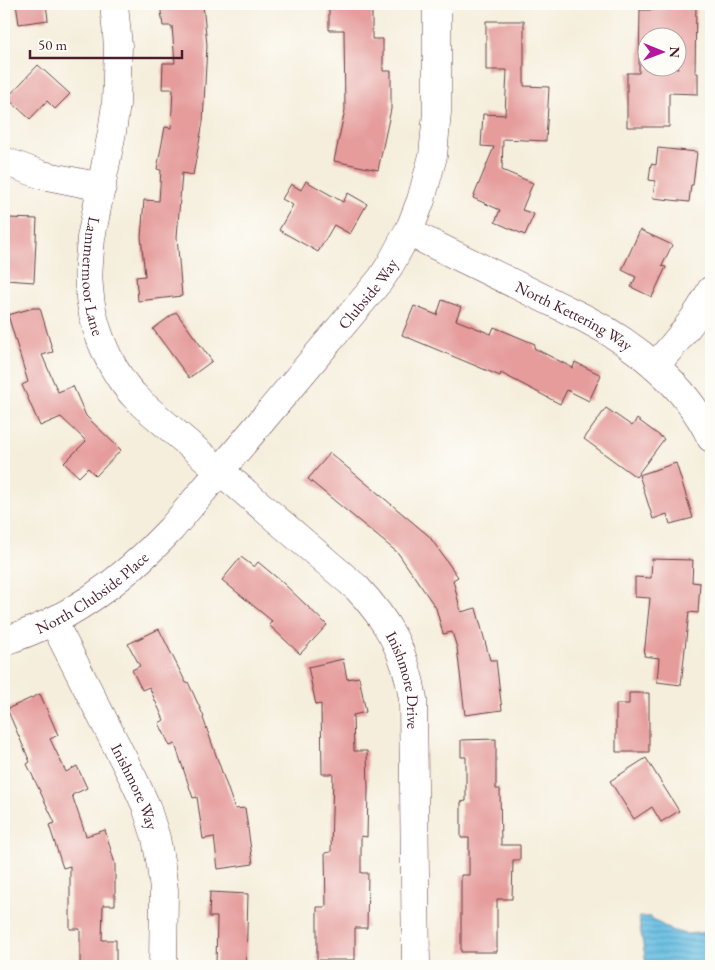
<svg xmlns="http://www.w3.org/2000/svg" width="715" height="970" font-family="'EB Garamond',serif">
  <defs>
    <pattern id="water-rules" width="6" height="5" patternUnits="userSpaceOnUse" patternTransform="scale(1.25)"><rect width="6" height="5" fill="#65bde2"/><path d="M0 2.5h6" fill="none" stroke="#5599b7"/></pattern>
  </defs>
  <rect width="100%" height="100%" fill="#fdfcf7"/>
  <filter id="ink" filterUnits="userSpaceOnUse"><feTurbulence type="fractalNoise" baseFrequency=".02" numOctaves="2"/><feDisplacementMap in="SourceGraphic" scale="10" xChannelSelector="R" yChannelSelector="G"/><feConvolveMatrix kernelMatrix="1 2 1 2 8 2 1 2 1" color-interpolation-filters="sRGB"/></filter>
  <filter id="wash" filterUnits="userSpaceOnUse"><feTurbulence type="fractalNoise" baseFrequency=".0096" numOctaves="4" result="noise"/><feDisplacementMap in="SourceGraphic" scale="20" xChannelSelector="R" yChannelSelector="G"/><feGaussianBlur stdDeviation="1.12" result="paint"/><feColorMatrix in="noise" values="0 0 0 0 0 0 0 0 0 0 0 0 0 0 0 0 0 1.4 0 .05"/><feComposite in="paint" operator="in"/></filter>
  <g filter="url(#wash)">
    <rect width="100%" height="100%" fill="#f5eedc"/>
    <path fill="url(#water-rules)" stroke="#586e86" d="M 639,917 L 650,917 L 670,930 L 686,934 L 711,932 L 711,966 L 646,966 C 645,950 640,934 639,917 Z"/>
    <g id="blocks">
      <g fill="#e59c9b" fill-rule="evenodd">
        <polygon points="16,4 46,4 48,20 19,24"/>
        <polygon points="160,4 203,4 207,45 203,122 193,175 182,173 177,237 182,296 138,301 136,277 145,276 141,237 144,200 159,201 161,170 157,169 165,127 171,128 173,89 162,89 163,63 175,63 172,26 163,26"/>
        <polygon points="329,4 372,4 372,39 383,39 383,71 391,71 391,109 378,170 334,161 345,110 344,30 329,30"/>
        <path d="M 657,4 L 696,4 L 695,73 L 698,73 L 698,94 L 669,93 L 669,127 L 627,127 L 627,73 L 639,73 L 640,10 L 656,10 ZM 648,38 L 678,38 L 678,68 L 648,68 Z"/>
        <polygon points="486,21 524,21 524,86 549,87 546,141 503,139 502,170 533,183 522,210 534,214 525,235 495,222 500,210 473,198 494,147 481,146 483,114 505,115 507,70 486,70"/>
        <polygon points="38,65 70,94 55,109 47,101 30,119 7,98"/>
        <polygon points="658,148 697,152 693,185 691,185 689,202 653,198 655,181 649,180 651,164 656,165"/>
        <polygon points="306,181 343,202 348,193 367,204 350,234 334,225 318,252 279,230 293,205 282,199 291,184 301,190"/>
        <polygon points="9,218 37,219 34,282 6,280"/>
        <polygon points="640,230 672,245 662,266 666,267 652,297 631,287 636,277 622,270"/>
        <polygon points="442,300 461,307 456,320 491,334 494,327 535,344 534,348 573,368 575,362 601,375 589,401 567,390 560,404 501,373 500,376 402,335 414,306 437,315"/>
        <polygon points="33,308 40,308 53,352 42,355 58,392 73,386 86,416 121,450 96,476 88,468 79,477 64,463 86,441 61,417 40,426 22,385 28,382 8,315"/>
        <polygon points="176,312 212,361 189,378 153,329"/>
        <polygon points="606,408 632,426 637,419 664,439 636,477 584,439"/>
        <polygon points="330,453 429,536 458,577 453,580 461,612 476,608 490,660 496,660 502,710 465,715 457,648 452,632 443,634 436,608 398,553 308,479"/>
        <polygon points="676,463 693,518 670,524 667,514 653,519 639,475"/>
        <polygon points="241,557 254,567 258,562 282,582 327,625 300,654 269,625 272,621 222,580"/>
        <polygon points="652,559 693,560 692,582 700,583 698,613 689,612 681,685 657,682 659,658 644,656 650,598 635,597 635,577 651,578"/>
        <polygon points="159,629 186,683 188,682 204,717 203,718 235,809 245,808 253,864 218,869 214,837 203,839 197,797 193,798 175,744 170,746 159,723 164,720 149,687 142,690 132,670 140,666 128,644"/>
        <polygon points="343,659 347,679 359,677 366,712 353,715 354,751 367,751 368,790 367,837 361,836 361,873 368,873 367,928 355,928 355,960 317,960 317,907 326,907 325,853 331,852 333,774 322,774 321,704 316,705 308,667"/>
        <polygon points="629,693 649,693 649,752 616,752 616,704 629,704"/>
        <polygon points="40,694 58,735 50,739 66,772 77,766 87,788 72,795 86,836 105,830 115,864 115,905 103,905 102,940 116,940 116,966 80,966 80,929 70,929 70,866 63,868 49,825 55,823 27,764 30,762 7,709"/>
        <polygon points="496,739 496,789 500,789 501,845 520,845 520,860 513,860 512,899 497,899 497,952 461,952 461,875 469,875 469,838 461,838 461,802 466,801 466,757 461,757 461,740"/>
        <polygon points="646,758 679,811 661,822 652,807 634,819 610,781"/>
        <polygon points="210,892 248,894 246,966 216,966 217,917 209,917"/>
      </g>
    </g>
  </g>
  <g filter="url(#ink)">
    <use href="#blocks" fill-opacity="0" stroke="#643e46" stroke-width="1"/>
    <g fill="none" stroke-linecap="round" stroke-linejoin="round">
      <defs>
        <g id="minor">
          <path id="s1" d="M 114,4 L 118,46 L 116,104 L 112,132 L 91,238 C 90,254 87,271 89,287 C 91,323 107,363 129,390 C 133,395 138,399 142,404 L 357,588 C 388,621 406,653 413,699 L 416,966"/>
          <polyline points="4,161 42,175 102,187"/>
          <path id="s2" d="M 408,232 L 584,318 C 635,344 686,385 711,438"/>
          <path d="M 655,366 C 676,342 697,318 711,290"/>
          <path id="s3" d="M 53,621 L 134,780 L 146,806 L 156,838 L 161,866 L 164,890 L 163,966"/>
          <path id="s4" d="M 4,641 C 69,621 125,578 171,529 L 381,279 L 390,265 L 411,226 L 421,200 L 433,156 L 437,112 L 437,4"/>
        </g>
      </defs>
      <use href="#minor" stroke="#643e46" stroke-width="29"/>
      <use href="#minor" stroke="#fff" stroke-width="28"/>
    </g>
  </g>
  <g text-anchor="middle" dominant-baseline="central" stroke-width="4" stroke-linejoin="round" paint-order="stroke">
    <g font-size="16" fill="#4a1f2b" stroke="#fdfcf7">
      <text stroke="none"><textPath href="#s1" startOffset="275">Lammermoor Lane</textPath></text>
      <text stroke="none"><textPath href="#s4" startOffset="510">Clubside Way</textPath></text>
      <text stroke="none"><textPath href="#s2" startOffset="186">North Kettering Way</textPath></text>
      <text stroke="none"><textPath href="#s4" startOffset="101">North Clubside Place</textPath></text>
      <text stroke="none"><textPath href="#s1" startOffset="806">Inishmore Drive</textPath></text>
      <text stroke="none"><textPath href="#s3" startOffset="185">Inishmore Way</textPath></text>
    </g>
  </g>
  <rect width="715" height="970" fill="none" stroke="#fdfcf7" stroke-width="20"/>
  <g transform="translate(662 52) rotate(91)"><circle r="24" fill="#fdfcf7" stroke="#b5a4a5"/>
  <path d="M0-4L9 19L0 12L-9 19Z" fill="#b5179e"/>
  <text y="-8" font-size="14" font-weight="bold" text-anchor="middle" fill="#4a1f2b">N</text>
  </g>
  <path d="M30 50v8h152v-8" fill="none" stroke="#4a1f2b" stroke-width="2.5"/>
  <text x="38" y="50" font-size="15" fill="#4a1f2b" stroke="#fdfcf7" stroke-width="4" paint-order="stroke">50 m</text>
</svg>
